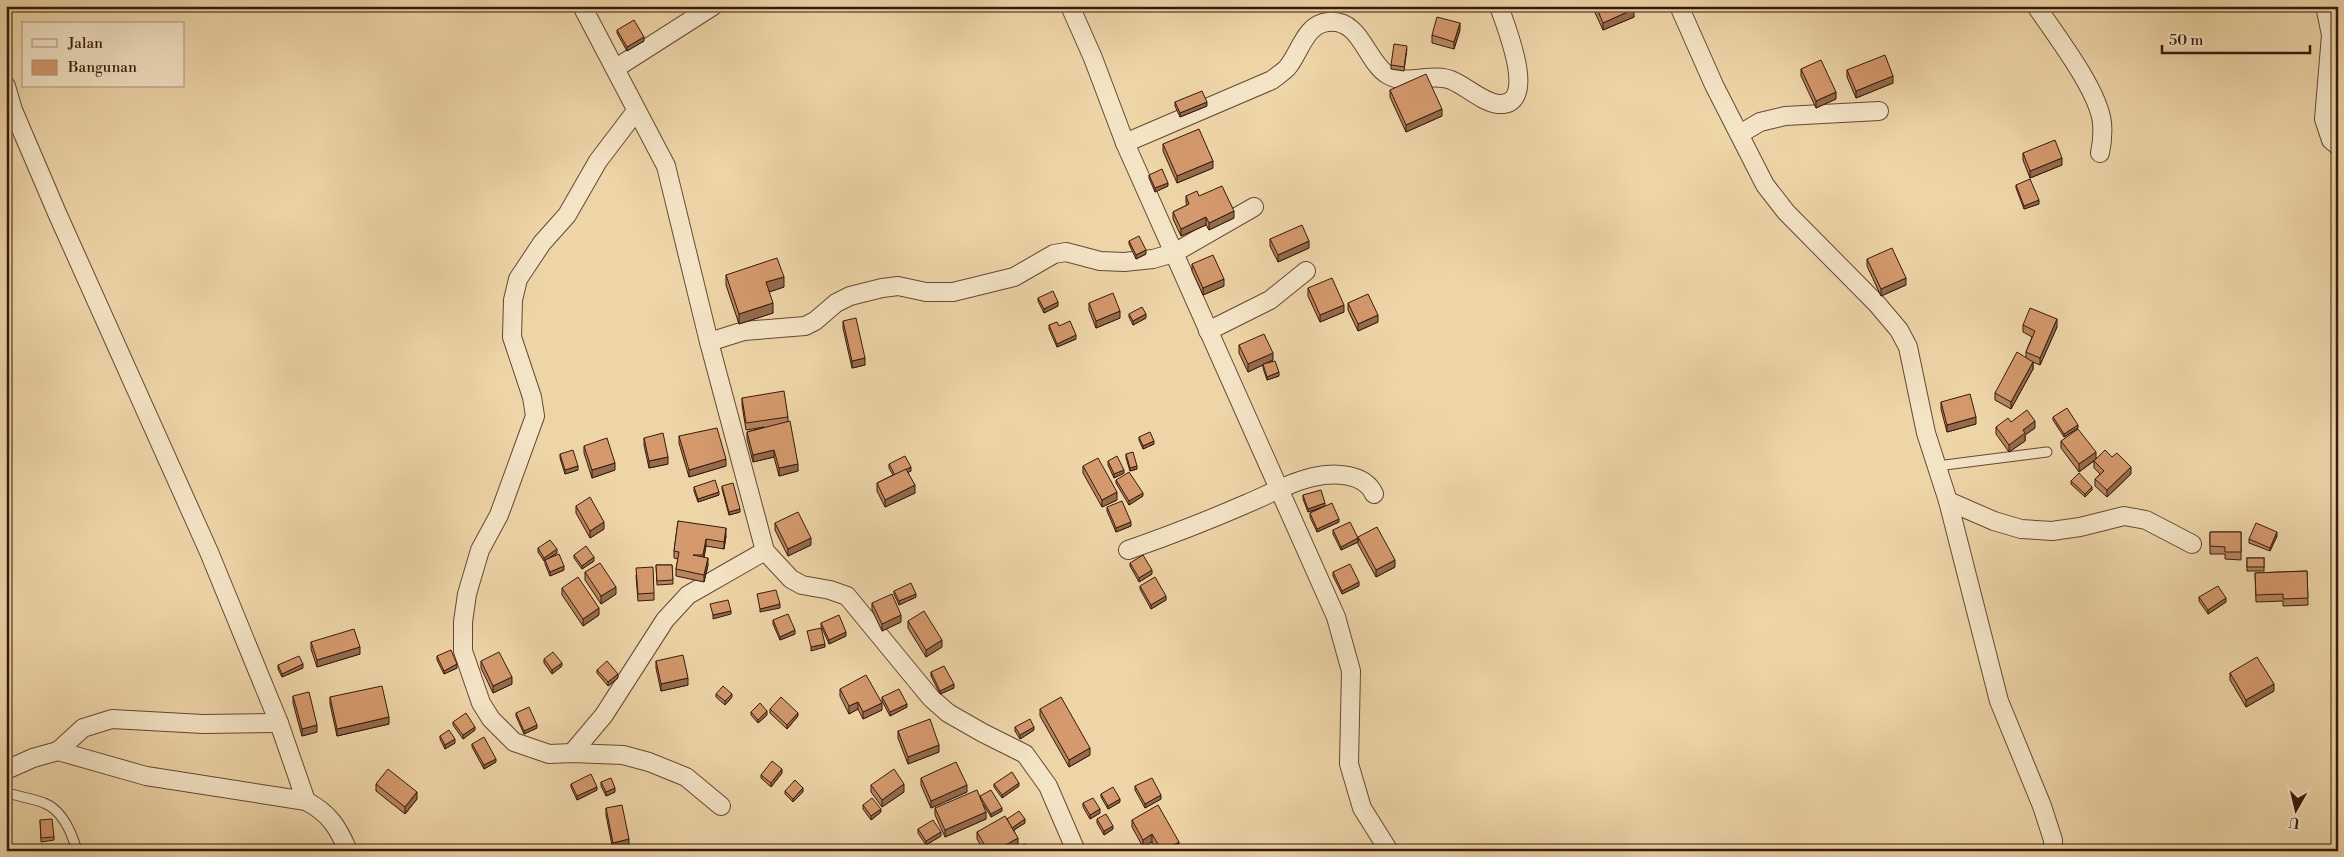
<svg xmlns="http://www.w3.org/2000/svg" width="2344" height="857" font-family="'Libre Bodoni',serif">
  <rect width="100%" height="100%" fill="#eed5a8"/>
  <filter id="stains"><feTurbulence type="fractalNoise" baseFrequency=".004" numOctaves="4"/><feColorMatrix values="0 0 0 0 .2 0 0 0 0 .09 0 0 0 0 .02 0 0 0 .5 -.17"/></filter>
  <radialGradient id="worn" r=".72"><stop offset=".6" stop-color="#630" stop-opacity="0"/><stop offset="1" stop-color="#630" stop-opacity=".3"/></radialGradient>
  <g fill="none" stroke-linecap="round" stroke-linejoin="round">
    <defs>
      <g id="service">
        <polyline points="1937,466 2047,452"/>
        <path d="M 6,792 C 18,797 32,798 44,803 C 62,810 72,833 77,851"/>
      </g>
      <g id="minor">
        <polyline points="582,6 666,166 709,342 765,551 791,579 802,585 830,590 847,596 931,698 948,713 983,733 1025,754 1048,786 1076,851"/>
        <polyline points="1070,6 1093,58 1125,143 1336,617 1351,671 1349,764 1362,808 1389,851"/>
        <polyline points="1679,6 1714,85 1765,185 1786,212 1877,304 1899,330 1908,347 1926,433 1948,501 1999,701 2042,806 2053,840 2053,851"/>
        <path d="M 2036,6 C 2055,34 2099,91 2102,123 C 2103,133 2102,143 2100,153"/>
        <polyline points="2325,6 2331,35 2324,119 2331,140 2338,146"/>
        <polyline points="616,68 713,6"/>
        <polyline points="6,86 13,110 57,213 209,552 279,723 306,801"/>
        <polyline points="636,111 598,161 567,215 542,243 518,279 513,300 512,337 532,397 535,416 499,515 480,550 467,594 463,622 463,651 481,703 491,719 514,742 549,754 572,753 623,755 649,762 686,777 721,806"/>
        <polyline points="1740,134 1760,122 1785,116 1879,111"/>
        <path d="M 1125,143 L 1272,80 C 1277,76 1283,72 1287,68 C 1300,53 1305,24 1328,22 C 1361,18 1366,62 1388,75 C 1407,86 1431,72 1451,80 C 1466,86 1482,102 1498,104 C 1540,107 1505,25 1499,6"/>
        <polyline points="1208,331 1270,300 1306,271"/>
        <polyline points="709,342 744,331 805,326 815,321 836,303 850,296 882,288 898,286 926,292 953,292 1014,277 1054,254 1066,252 1100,261 1124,262 1153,259 1174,253 1254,207"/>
        <polyline points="1948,501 1994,521 2021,529 2052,531 2080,527 2124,516 2146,520 2192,544"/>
        <path d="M 1128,550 C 1168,536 1207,521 1246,504 C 1268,495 1290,482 1313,477 C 1333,472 1365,473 1374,494"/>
        <polyline points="58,751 83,728 112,719 203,724 279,723"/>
        <polyline points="572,753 604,715 665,620 688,595 765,551"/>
        <path d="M 6,770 L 33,758 L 58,751 L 146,776 L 306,801 C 329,813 338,827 348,851"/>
      </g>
    </defs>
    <use href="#service" stroke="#654834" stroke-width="11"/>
    <use href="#minor" stroke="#654834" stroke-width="20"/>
    <use href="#service" stroke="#f4e4c6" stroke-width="9"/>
    <use href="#minor" stroke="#f4e4c6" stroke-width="18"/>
  </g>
  <g fill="#b6845e" stroke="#37190d">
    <polygon points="1592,6 1632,6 1634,17 1603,30"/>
    <polygon points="617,30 644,41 627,51 617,33"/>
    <polygon points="1460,30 1454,49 1432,43 1432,35"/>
    <polygon points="1407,49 1404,71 1391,69 1391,65"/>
    <polygon points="1801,69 1836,99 1816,108 1801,76"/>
    <polygon points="1847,70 1893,83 1856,98 1847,77"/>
    <polygon points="1390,90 1442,116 1406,132 1390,97"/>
    <polygon points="1175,102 1207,106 1180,117 1175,106"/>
    <polygon points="1163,144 1213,168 1177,183 1163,151"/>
    <polygon points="2023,153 2062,165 2030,178 2023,160"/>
    <polygon points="1149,175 1168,186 1155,192 1149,178"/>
    <polygon points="2016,185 2039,204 2024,209 2016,188"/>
    <polygon points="1186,196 1199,196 1234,218 1209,230 1206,225 1181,236 1173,219 1173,212 1187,205 1186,203"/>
    <polygon points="1270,239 1309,248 1278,262 1270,246"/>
    <polygon points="1129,241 1146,254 1136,259 1129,244"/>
    <polygon points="1867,259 1906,285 1881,296 1867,266"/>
    <polygon points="1192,264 1224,286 1203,295 1192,271"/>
    <polygon points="726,275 784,287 769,292 773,313 739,324 726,285"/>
    <polygon points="1308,288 1344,312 1320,322 1308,296"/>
    <polygon points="1038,298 1058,306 1044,313 1038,301"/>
    <polygon points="1089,303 1120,318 1096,328 1089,310"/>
    <polygon points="1348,303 1378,322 1358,331 1348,310"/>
    <polygon points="1129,314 1146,318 1133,325 1129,317"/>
    <polygon points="843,321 865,365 852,368 843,328"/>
    <polygon points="1049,325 1059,326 1076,339 1057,347 1049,329"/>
    <polygon points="2023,325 2057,327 2040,365 2033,362 2033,369 2011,409 1995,400 1995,393 2026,357 2026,352 2032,337 2023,332"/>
    <polygon points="1239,345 1273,360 1266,363 1279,376 1267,380 1263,368 1263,365 1248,372 1239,353"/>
    <polygon points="742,398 788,417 788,421 798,471 779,476 774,457 753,462 747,439 747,432 764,427 746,430 742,405"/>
    <polygon points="1941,402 1976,424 1947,432 1941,409"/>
    <polygon points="2053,417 2078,428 2064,437 2053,420"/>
    <polygon points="2011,422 2035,428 2025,435 2025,441 2009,452 1996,434 1996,427"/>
    <polygon points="679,436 726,466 689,477 679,443"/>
    <polygon points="1139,437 1154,444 1143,449 1139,440"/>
    <polygon points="644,438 668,464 649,468 644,445"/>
    <polygon points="2061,441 2096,458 2112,457 2131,474 2107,497 2095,486 2095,479 2100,474 2094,468 2094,461 2079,472 2061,448"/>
    <polygon points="584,446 615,470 592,478 584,453"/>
    <polygon points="560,454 578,470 565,474 560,458"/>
    <polygon points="1126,454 1137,469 1130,471 1126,458"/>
    <polygon points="1108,461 1124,473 1114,478 1108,465"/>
    <polygon points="889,464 911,471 908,472 915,493 885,507 877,491 877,483 893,475 889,468"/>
    <polygon points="1083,466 1117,500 1102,507 1083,473"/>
    <polygon points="1116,480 1143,496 1129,505 1116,483"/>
    <polygon points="2071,481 2092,490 2085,497 2071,484"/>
    <polygon points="722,486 740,512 729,515 722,489"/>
    <polygon points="694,487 719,495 698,502 694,491"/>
    <polygon points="1303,495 1325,506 1339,522 1317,532 1310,517 1310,513 1324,507 1308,512 1303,499"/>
    <polygon points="576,506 604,529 590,538 576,513"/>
    <polygon points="1107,507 1131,526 1116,532 1107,511"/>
    <polygon points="678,521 726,536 724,549 706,546 704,557 708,565 704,582 676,576 676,569 678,559 674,558 674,551"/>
    <polygon points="775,523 811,545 788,556 775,530"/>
    <polygon points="1333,530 1358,542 1341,550 1333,534"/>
    <polygon points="2210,532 2241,532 2241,560 2225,559 2225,554 2210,554"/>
    <polygon points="2277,536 2270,551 2249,543 2249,539"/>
    <polygon points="1358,537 1395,567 1376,577 1358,544"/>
    <polygon points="538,548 557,553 547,559 564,570 550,576 545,564 545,561 544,561 538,552"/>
    <polygon points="574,555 594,561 582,569 574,558"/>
    <rect x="2247" y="558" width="17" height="13"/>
    <polygon points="1130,563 1152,574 1139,582 1130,566"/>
    <polygon points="656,565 672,565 673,584 657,585"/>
    <polygon points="2307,571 2308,605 2283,606 2283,601 2256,602 2255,573"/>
    <polygon points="585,572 616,594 601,604 585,580"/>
    <polygon points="1333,572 1359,586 1342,594 1333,576"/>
    <polygon points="636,575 654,593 654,600 638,601"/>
    <polygon points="1140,586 1166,600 1151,609 1140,589"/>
    <polygon points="562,588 599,615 583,626 562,595"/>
    <polygon points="894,591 916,597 899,605 894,594"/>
    <polygon points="2199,597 2226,602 2208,614 2199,601"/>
    <polygon points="872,603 901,622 882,631 872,610"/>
    <polygon points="773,620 795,634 780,640 773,624"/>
    <polygon points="908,621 942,647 926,657 908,628"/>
    <polygon points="821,623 846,636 829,644 821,626"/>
    <polygon points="311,642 360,654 317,667 311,649"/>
    <polygon points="437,656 457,668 444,674 437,660"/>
    <polygon points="544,659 562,666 552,674 544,663"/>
    <polygon points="481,661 512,684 493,693 481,668"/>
    <polygon points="656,661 688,685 661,691 656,668"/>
    <polygon points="278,665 303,668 282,677 278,669"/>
    <polygon points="597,670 618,678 608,686 597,673"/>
    <polygon points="931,672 954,688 940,694 931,676"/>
    <polygon points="2230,673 2274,691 2246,707 2230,680"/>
    <polygon points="840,689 882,710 863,719 858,709 849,714 840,696"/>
    <polygon points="716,694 732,697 725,705 716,697"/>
    <polygon points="293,696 317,732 302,736 293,703"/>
    <polygon points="330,697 389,724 337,736 330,704"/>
    <polygon points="882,697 907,707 890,716 882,701"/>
    <polygon points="770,709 798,716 787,729 770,713"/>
    <polygon points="1040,709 1090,755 1069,767 1040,716"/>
    <polygon points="751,712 767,715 758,723 751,715"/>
    <polygon points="516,713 537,728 524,734 516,716"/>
    <polygon points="453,722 475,730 463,739 453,725"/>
    <polygon points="1015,727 1034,730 1020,739 1015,731"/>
    <polygon points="898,731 939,752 908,764 898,738"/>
    <polygon points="440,736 455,743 445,749 440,739"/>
    <polygon points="472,744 496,762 484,769 472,747"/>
    <polygon points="782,773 771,787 761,778 761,775"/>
    <polygon points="921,778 967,792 931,808 921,785"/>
    <polygon points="601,782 615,792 606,796 601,786"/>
    <polygon points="376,784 417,799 405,814 376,791"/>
    <polygon points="571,784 597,790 577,800 571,787"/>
    <polygon points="994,784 1019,786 1002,798 994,787"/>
    <polygon points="871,785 904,792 882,807 871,792"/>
    <polygon points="1135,786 1161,799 1145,808 1135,790"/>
    <polygon points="785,791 803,792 793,802 785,794"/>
    <polygon points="1101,794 1120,802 1108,809 1101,797"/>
    <polygon points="980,796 1002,811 991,817 983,804 986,819 945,837 935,815 935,808 980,798"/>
    <polygon points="1083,803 1100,813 1090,819 1083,807"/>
    <polygon points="863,805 881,812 871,820 863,809"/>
    <polygon points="606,808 629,846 613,850 606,815"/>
    <polygon points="1007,819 1025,823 1014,830 1018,845 1008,851 984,851 977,839 977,832"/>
    <polygon points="1097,819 1113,829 1104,835 1097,823"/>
    <polygon points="40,820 54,837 54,840 41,842"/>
    <polygon points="1132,820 1179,849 1176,851 1158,851 1152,842 1143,847 1132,827"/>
    <polygon points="918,829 941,836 926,845 918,833"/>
  </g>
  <g fill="#946b4c" stroke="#37190d">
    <polygon points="1634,9 1634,17 1603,30 1603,23"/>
    <polygon points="1460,23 1460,30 1454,49 1454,42"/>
    <polygon points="644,37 644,41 627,51 627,47"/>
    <polygon points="1893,76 1893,83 1856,98 1856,91"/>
    <polygon points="1836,92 1836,99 1816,108 1816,101"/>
    <polygon points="1207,102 1207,106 1180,117 1180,113"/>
    <polygon points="1442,109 1442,116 1406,132 1406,125"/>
    <polygon points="2062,158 2062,165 2030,178 2030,171"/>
    <polygon points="1213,161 1213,168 1177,183 1177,176"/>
    <polygon points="1168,183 1168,186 1155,192 1155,188"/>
    <polygon points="2039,200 2039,204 2024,209 2024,206"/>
    <polygon points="1234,211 1234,218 1209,230 1209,223"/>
    <polygon points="1206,217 1206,225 1181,236 1181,229"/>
    <polygon points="1309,241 1309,248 1278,262 1278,255"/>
    <polygon points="1146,250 1146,254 1136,259 1136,255"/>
    <polygon points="784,277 784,287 766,293 766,282"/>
    <polygon points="1906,278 1906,285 1881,296 1881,289"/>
    <polygon points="1224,279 1224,286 1203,295 1203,288"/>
    <polygon points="1058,302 1058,306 1044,313 1044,309"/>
    <polygon points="773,303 773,313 739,324 739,314"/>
    <polygon points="1344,305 1344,312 1320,322 1320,315"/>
    <polygon points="1120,311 1120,318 1096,328 1096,321"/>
    <polygon points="1146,314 1146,318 1133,325 1133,321"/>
    <polygon points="1378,315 1378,322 1358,331 1358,324"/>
    <polygon points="2057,319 2057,327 2040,365 2040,358"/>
    <polygon points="1076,335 1076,339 1057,347 1057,344"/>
    <polygon points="1273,353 1273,360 1248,372 1248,364"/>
    <polygon points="865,358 865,365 852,368 852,361"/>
    <polygon points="2033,362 2033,369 2011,409 2011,402"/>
    <polygon points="1279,372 1279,376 1267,380 1267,377"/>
    <polygon points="1976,417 1976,424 1947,432 1947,425"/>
    <polygon points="2035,421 2035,428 2025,435 2025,441 2009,452 2009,445 2023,430"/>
    <polygon points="2078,425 2078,428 2064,437 2064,434"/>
    <polygon points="1154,441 1154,444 1143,449 1143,446"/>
    <polygon points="774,450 774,457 753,462 753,455"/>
    <polygon points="2096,452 2096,459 2079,472 2079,464"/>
    <polygon points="668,457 668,464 649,468 649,461"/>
    <polygon points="726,459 726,466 689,477 689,470"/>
    <polygon points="615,463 615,470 592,478 592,470"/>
    <polygon points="798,464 798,471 779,476 779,468"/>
    <polygon points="578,466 578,470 565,474 565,470"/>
    <polygon points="1137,466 1137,469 1130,471 1130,468"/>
    <polygon points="911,467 911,471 895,479 895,475"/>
    <polygon points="2131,467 2131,474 2107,497 2107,490"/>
    <polygon points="1124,470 1124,473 1114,478 1114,474"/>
    <polygon points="915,485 915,493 885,507 885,500"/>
    <polygon points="2092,487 2092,490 2085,497 2085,494"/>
    <polygon points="719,492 719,495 698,502 698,499"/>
    <polygon points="1117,492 1117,500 1102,507 1102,500"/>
    <polygon points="1143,493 1143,496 1129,505 1129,501"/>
    <polygon points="1325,503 1325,506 1308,512 1308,509"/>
    <polygon points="740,509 740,512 729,515 729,512"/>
    <polygon points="1339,519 1339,522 1317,532 1317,529"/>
    <polygon points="604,522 604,529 590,538 590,531"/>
    <polygon points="1131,522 1131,526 1116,532 1116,528"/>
    <polygon points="726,528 726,536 724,549 724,542"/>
    <polygon points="2277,532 2277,536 2270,551 2270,548"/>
    <polygon points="811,538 811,545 788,556 788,549"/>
    <polygon points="1358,538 1358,542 1341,550 1341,547"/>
    <polygon points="706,539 706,546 703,562 703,555"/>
    <polygon points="557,549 557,553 544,561 544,558"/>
    <polygon points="594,557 594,561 582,569 582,566"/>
    <polygon points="708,558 708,565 704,582 704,575"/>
    <polygon points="1395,560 1395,567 1376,577 1376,570"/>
    <polygon points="564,566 564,570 550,576 550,572"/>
    <polygon points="1152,570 1152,574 1139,582 1139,578"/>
    <polygon points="1359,582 1359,586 1342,594 1342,591"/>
    <polygon points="616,587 616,594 601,604 601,596"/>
    <polygon points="916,594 916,597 899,605 899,601"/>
    <polygon points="1166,596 1166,600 1151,609 1151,605"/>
    <polygon points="2226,598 2226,602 2208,614 2208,610"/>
    <polygon points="780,604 780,608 760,612 760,609"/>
    <polygon points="599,608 599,615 583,626 583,619"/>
    <polygon points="731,611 731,614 713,619 713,615"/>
    <polygon points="901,615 901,622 882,631 882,624"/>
    <polygon points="795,630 795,634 780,640 780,637"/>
    <polygon points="846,632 846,636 829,644 829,640"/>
    <polygon points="942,640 942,647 926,657 926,650"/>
    <polygon points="825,644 825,647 811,651 811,647"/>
    <polygon points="360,647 360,654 317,667 317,660"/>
    <polygon points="562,663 562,666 552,674 552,670"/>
    <polygon points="303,664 303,668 282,677 282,674"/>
    <polygon points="457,664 457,668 444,674 444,671"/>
    <polygon points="618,674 618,678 608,686 608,682"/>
    <polygon points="512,677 512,684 493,693 493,686"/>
    <polygon points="688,678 688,685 661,691 661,684"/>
    <polygon points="954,684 954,688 940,694 940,691"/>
    <polygon points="2274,684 2274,691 2246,707 2246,700"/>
    <polygon points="732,694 732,697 725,705 725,701"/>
    <polygon points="858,702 858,709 849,714 849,706"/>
    <polygon points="882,703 882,710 863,719 863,712"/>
    <polygon points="907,704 907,707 890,716 890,712"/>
    <polygon points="767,711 767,715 758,723 758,720"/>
    <polygon points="798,713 798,716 787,729 787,725"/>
    <polygon points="389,717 389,724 337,736 337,729"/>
    <polygon points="317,725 317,732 302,736 302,729"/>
    <polygon points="537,725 537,728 524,734 524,731"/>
    <polygon points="475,727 475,730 463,739 463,735"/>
    <polygon points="1034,727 1034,730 1020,739 1020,735"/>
    <polygon points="455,739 455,743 445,749 445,745"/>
    <polygon points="939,745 939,752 908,764 908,757"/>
    <polygon points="1090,748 1090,755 1069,767 1069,760"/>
    <polygon points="496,759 496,762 484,769 484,765"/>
    <polygon points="782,769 782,773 771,787 771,783"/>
    <polygon points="1019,783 1019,786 1002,798 1002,795"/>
    <polygon points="904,784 904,792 882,807 882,800"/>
    <polygon points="967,785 967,792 931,808 931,801"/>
    <polygon points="597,787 597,790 577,800 577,796"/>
    <polygon points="615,788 615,792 606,796 606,792"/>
    <polygon points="803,788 803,792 793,802 793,799"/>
    <polygon points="417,792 417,799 405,814 405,807"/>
    <polygon points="1161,795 1161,799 1145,808 1145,804"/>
    <polygon points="1120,799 1120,802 1108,809 1108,806"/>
    <polygon points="1002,808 1002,811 991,817 991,814"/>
    <polygon points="881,809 881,812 871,820 871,816"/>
    <polygon points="1100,809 1100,813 1090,819 1090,815"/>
    <polygon points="986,812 986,819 945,837 945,830"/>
    <polygon points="1025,819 1025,823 1012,831 1012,828"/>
    <polygon points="1113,826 1113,829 1104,835 1104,831"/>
    <polygon points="941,832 941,836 926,845 926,841"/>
    <polygon points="1152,834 1152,842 1143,847 1143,840"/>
    <polygon points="1018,838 1018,845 1008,851 995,851"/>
    <polygon points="629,839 629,846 613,850 613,843"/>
    <polygon points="1179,842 1179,849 1176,851 1163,851"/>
  </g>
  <g fill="#d4996d" stroke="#37190d">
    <polygon points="1596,6 1632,6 1634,9 1603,23"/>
    <polygon points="1437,17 1460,23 1454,42 1432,35"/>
    <polygon points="634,20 644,37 627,47 617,30"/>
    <polygon points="1394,44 1407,46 1404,67 1391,65"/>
    <polygon points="1885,55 1893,76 1856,91 1847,70"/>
    <polygon points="1821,60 1836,92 1816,101 1801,69"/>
    <polygon points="1426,74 1442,109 1406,125 1390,90"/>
    <polygon points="1202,91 1207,102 1180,113 1175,102"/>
    <polygon points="1199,129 1213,161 1177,176 1163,144"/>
    <polygon points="2055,140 2062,158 2030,171 2023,153"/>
    <polygon points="1162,169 1168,183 1155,188 1149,175"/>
    <polygon points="2030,179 2039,200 2024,206 2016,185"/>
    <polygon points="1222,186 1234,211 1209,223 1206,217 1181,229 1173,212 1189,204 1186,196 1197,191 1199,196"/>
    <polygon points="1302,225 1309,241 1278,255 1270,239"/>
    <polygon points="1139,236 1146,250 1136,255 1129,241"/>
    <polygon points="1892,248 1906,278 1881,289 1867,259"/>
    <polygon points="1213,255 1224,279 1203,288 1192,264"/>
    <polygon points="777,258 784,277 766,282 773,303 739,314 726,275"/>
    <polygon points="1332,278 1344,305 1320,315 1308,288"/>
    <polygon points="1053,291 1058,302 1044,309 1038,298"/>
    <polygon points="1113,293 1120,311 1096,321 1089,303"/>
    <polygon points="1368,294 1378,315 1358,324 1348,303"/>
    <polygon points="1142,307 1146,314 1133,321 1129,314"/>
    <polygon points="2030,308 2057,319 2040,358 2026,352 2035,331 2023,325"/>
    <polygon points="856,318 865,358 852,361 843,321"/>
    <polygon points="1070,321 1076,335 1057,344 1049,325 1057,322 1059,326"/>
    <polygon points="1264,334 1273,353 1248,364 1239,345"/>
    <polygon points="2017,352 2033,362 2011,402 1995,393"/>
    <polygon points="1275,361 1279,372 1267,377 1263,364"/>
    <polygon points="784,391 788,417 746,423 742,398"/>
    <polygon points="1970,394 1976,417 1947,425 1941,402"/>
    <polygon points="2067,408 2078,425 2064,434 2053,417"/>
    <polygon points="2027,410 2035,421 2023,430 2025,433 2009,445 1996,427 2008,418 2011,422"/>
    <polygon points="790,421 798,464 779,468 774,450 753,455 747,432"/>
    <polygon points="717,428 726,459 689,470 679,436"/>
    <polygon points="2078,429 2096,452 2079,464 2061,441"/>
    <polygon points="1150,432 1154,441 1143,446 1139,437"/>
    <polygon points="663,433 668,457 649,461 644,438"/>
    <polygon points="607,438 615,463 592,470 584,446"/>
    <polygon points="573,450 578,466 565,470 560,454"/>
    <polygon points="2105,450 2112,457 2117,453 2131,467 2107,490 2095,479 2104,471 2094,461"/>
    <polygon points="1133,452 1137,466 1130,468 1126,454"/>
    <polygon points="905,456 911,467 895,475 889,464"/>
    <polygon points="1117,456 1124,470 1114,474 1108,461"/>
    <polygon points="1098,458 1117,492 1102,500 1083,466"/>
    <polygon points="906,469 915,485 885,500 877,483"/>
    <polygon points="1129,472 1143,493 1129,501 1116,480"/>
    <polygon points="2079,473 2092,487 2085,494 2071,481"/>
    <polygon points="715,480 719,492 698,499 694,487"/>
    <polygon points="733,483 740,509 729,512 722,486"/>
    <polygon points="1321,490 1325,503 1308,509 1303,495"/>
    <polygon points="590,497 604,522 590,531 576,506"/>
    <polygon points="1122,501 1131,522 1116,528 1107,507"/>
    <polygon points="1332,503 1339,519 1317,529 1310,513"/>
    <polygon points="798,512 811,538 788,549 775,523"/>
    <polygon points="678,521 726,528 724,542 706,539 703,555 693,555 708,558 704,575 676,569 679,552 674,551"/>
    <polygon points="1350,522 1358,538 1341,547 1333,530"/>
    <polygon points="2256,523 2277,532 2270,548 2249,539"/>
    <polygon points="1377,527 1395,560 1376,570 1358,537"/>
    <polygon points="2210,532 2241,532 2241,552 2225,552 2225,547 2210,546"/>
    <polygon points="550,540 557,549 544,558 538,548"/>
    <polygon points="586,546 594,557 582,566 574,555"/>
    <polygon points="559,554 564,566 550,572 545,560"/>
    <polygon points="1143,555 1152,570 1139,578 1130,563"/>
    <rect x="2247" y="558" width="17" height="9"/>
    <polygon points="600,563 616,587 601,596 585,572"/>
    <polygon points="1350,564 1359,582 1342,591 1333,572"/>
    <polygon points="656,565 672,565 673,580 657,581"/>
    <polygon points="653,567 654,593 638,594 636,568"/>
    <polygon points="2307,571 2308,598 2283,599 2283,594 2256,595 2255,573"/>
    <polygon points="578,577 599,608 583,619 562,588"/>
    <polygon points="1155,577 1166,596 1151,605 1140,586"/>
    <polygon points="911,583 916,594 899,601 894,591"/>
    <polygon points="2218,586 2226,598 2208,610 2199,597"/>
    <polygon points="776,590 780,604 760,609 757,594"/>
    <polygon points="892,594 901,615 882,624 872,603"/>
    <polygon points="728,600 731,611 713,615 710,604"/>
    <polygon points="924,611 942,640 926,650 908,621"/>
    <polygon points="788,614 795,630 780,637 773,620"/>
    <polygon points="839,615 846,632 829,640 821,623"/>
    <polygon points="821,628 825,644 811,647 807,631"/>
    <polygon points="354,629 360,647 317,660 311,642"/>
    <polygon points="451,650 457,664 444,671 437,656"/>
    <polygon points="499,652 512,677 493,686 481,661"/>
    <polygon points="553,652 562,663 552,670 544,659"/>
    <polygon points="683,655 688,678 661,684 656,661"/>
    <polygon points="299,656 303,664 282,674 278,665"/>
    <polygon points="2257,657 2274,684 2246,700 2230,673"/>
    <polygon points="607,661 618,674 608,682 597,670"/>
    <polygon points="944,666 954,684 940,691 931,672"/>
    <polygon points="866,675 882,703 863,712 858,702 849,706 840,689"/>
    <polygon points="382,686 389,717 337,729 330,697"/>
    <polygon points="723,686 732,694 725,701 716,694"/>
    <polygon points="899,689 907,704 890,712 882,697"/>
    <polygon points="309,692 317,725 302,729 293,696"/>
    <polygon points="781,697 798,713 787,725 770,709"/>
    <polygon points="1061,697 1090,748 1069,760 1040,709"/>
    <polygon points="760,703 767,711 758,720 751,712"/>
    <polygon points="529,707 537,725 524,731 516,713"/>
    <polygon points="466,713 475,727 463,735 453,722"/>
    <polygon points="930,719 939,745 908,757 898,731"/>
    <polygon points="1030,719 1034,727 1020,735 1015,727"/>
    <polygon points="449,730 455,739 445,745 440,736"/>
    <polygon points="484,737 496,759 484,765 472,744"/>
    <polygon points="772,761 782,769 771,783 761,775"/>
    <polygon points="956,762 967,785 931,801 921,778"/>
    <polygon points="388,769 417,792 405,807 376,784"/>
    <polygon points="894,769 904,784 882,800 871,785"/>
    <polygon points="1012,772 1019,783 1002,795 994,784"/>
    <polygon points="591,774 597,787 577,796 571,784"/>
    <polygon points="611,778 615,788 606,792 601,782"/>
    <polygon points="1152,778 1161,795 1145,804 1135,786"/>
    <polygon points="795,780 803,788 793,799 785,791"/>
    <polygon points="1113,787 1120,799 1108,806 1101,794"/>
    <polygon points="977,790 986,812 945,830 935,808"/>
    <polygon points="991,790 1002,808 991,814 980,796"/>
    <polygon points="872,798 881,809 871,816 863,805"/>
    <polygon points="1093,798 1100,809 1090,815 1083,803"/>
    <polygon points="622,805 629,839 613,843 606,808"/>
    <polygon points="1158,805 1179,842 1163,851 1162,851 1152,834 1143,840 1132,820"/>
    <polygon points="1019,811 1025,819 1012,828 1007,819"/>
    <polygon points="1106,814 1113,826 1104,831 1097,819"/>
    <polygon points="1005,816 1018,838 995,851 988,851 977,832"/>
    <polygon points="52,819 54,837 41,838 40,820"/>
    <polygon points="933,820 941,832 926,841 918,829"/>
    <polygon points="1025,844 1028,851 1012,851"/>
  </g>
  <rect width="2344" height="857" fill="none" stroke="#eed5a8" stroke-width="25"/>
  <rect x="8" y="8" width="2329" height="842" fill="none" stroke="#37190d" stroke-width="2.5"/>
  <rect x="12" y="12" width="2319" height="832" fill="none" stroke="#37190d"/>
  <rect x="22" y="22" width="162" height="65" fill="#f4e4c6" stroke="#a8937c"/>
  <rect x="32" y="39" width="25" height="8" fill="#f4e4c6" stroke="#a8937c"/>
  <text x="68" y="48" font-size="15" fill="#37190d">Jalan</text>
  <rect x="32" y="60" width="25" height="15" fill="#d4996d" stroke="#a8937c"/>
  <text x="68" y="72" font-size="15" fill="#37190d">Bangunan</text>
  <g transform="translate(2296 810) rotate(188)" stroke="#f4e4c6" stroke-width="4" paint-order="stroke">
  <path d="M0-4L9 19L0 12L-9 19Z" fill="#37190d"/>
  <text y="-8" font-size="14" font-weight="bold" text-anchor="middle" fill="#37190d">U</text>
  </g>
  <path d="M2162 45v8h148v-8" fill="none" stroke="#37190d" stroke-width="2.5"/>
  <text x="2169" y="45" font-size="15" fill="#37190d" stroke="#f4e4c6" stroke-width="4" paint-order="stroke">50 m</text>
  <rect width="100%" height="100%" filter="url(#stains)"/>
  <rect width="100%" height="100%" fill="url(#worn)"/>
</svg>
